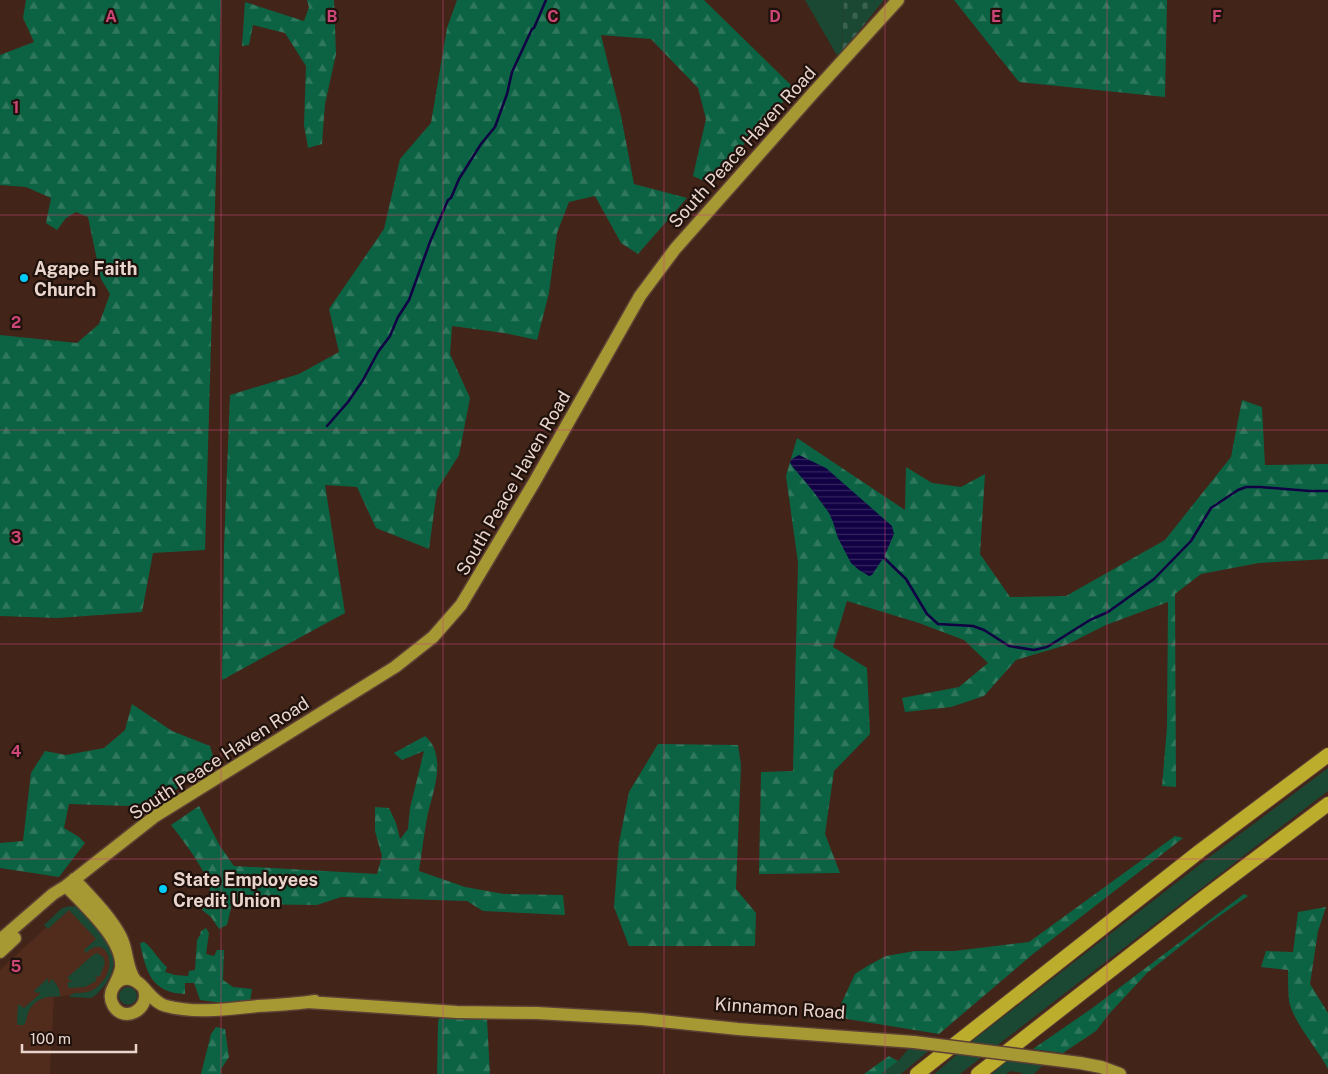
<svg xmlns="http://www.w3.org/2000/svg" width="1328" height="1074" font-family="'Public Sans',sans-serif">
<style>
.built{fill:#512b1c}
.grass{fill:#1a4833}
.forest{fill:url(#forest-firs)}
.cemetery{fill:url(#cemetery-stones)}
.water{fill:url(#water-rules)}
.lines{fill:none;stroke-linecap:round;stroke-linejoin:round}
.stream{stroke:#104;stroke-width:2.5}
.major-casing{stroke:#5d4035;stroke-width:15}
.highway-casing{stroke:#5d4035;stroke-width:16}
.major{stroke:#a69833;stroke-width:12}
.highway{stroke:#bdad2d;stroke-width:14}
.major-bridge-casing{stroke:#5d4035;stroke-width:15;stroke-linecap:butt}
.major-bridge{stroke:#a69833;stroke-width:12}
.grid{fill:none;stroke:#cc4778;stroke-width:1;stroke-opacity:0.55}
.poi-dot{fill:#00cbf9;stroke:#1f110c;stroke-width:2}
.labels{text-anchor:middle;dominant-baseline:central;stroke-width:4.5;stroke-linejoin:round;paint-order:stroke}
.street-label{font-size:18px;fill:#ead5cd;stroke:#1f110c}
.poi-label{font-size:18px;font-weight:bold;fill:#ead5cd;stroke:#1f110c;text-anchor:start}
.grid-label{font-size:16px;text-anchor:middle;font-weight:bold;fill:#cc4778;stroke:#1f110c;stroke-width:4.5;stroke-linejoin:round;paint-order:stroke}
</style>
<defs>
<pattern id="forest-firs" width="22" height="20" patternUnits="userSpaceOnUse" patternTransform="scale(1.25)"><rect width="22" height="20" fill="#0c6343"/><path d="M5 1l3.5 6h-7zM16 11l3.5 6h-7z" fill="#30785d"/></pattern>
<pattern id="cemetery-stones" width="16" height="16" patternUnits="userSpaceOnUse" patternTransform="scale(1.25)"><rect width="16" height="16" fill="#1a4833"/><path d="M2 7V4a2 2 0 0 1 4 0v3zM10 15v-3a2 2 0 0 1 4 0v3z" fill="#3b624f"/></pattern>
<pattern id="water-rules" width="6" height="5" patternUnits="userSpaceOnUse" patternTransform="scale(1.25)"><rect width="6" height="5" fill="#104"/><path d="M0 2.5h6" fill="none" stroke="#34245e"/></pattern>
</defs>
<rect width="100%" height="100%" fill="#422418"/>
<path class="built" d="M74,908L102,938L110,960L111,969L96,993L54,997L50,1074H0V970L66,909Z"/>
<path class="grass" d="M805,0H844L842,52L839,59Z
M1328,768V791L960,1074H934L976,1038L1212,855Z
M70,906L79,907L101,932L112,954L114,963L111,975L105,985L96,995L91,998L69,997C73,991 80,994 87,992C94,991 101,984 105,978C117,960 103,935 86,953L84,950L96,939L69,910L48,929L44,925L62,908Z
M97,953L103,957L105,963L100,976L95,977L96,979V981L85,987L69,988L67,983L72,981L68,979V977L93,955Z
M48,978V982L50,983L51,978C57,984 60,989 60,997C47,995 32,1000 28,1013C26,1017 27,1021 24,1025H18L17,1022L18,1004L24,1008L40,994L39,992L36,993L34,991Z
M119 996a9 9 0 1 1 18 0a9 9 0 1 1-18 0Z
M911,1046L931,1049L901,1074H881L898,1061Z
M1009,1058L1037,1061L1042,1066L1034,1074H1021L1023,1073L1010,1071L1006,1074H992Z"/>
<path class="forest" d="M26,0H221L205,550L153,553L142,612L57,618L0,616V335L77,343L99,324L110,294L101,279L88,217L76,212L66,218L57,230L46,223L51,198L26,187L0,185V55L34,42L23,18Z
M307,0H334L336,54L325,104L322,144L308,148L304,125L306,66L285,33L253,25L249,45L242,46L245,2L304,21L309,7Z
M457,0H704L795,89L708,183L693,176L706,119L698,88L651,39L601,35L621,116L634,184L687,198L638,254L621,243L595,196L569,202L557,233L549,293L537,340L504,333L452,326L450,354L470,398L459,455L437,490L429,549L376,528L357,487L325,485L345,613L222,680L224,547L230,395L299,374L339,352L329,309L384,229L400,159L431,123L447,28Z
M954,0H1167L1165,97L1019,82Z
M1242,400L1262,407L1265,465L1328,464V559L1259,563L1201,574L1175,594L1176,787L1162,786L1167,727L1168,602L1106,625L1066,645L1016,660L984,696L951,707L905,712L902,698L959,687L988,663L964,640L919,623L847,601L833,647L867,668L870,734L834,771L825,834L840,873L759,874L761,772L793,771L798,563L786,476L797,438L905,510L906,467L932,483L961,487L985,474L980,554L1010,597L1066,596L1165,540L1231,457Z
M132,704L172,731L210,746L216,766L156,801L130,806L69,804L64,828L79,837L85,843L59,877L0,868V843L23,841L31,773L45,751L66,755L104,748L125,730Z
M425,736C447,755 434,789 428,813C424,832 422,852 419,871L465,887L504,894L563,895L565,915L483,911L467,901L341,897L317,905L232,904L227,925L219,929L211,917L202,910C206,905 209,899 210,892C211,876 182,839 171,825L199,806L220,846L234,866L377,874L382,856L375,831V807L389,808L396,823L400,839L408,829L410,808L424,751L402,760L394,753Z
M658,744L738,745L741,765L736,889L756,913L755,946H629L614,907L619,843L629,792Z
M1175,836L1183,838L1033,954L939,1034L835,1017L855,974L869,965L886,956L915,951H954L1029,942Z
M1244,894L1248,896L1211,922L1147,973L1109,1014L1096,1031L1063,1053L1033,1049L1091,1009Z
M1326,907L1318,931L1310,984L1328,1013V1069C1318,1049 1293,1022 1289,1001C1288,991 1288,980 1288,970L1261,967L1266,951L1293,952L1298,912Z
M206,928L209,933L206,954L214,956L217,950H224L223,980L233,987L252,989L250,1002L230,1004L200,1000L194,983H185V994C151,993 146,971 140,943L144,942C153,948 158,960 167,967L165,972L175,975L188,976L189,971L195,970L197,940L200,935L201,931Z
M440,1016H483L487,1019L490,1074H437L438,1022Z
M216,1027L225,1029L229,1057L221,1069V1074H201L211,1034Z
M889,1056L898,1061L881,1074H864Z"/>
<path class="cemetery" d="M844,0H884L842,52Z"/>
<path class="water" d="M799,455L826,468L892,526L894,534L884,557L872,575L869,576L859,570L851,563L838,538L833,522L829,513L813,491L792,466L790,462L792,459Z"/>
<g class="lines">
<path class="stream" d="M327,426L348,402L363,380L378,352L390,336L398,317L409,300L430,242L448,200L451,198L459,179L481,144L495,127L507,94L512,72L532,29L534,28L546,0
M881,555L906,579L927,614L938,624L973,626L984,630L1009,646L1034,650L1047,647L1090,620L1108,612L1154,579L1191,541L1211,508L1238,490L1246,487H1260L1310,491H1328"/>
<defs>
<path id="major" d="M74,879C90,896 111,917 121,937C128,950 126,970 136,981
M66,886C84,905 124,940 121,968C120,974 117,980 114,986
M0,940L53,894L66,886L154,817L395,667L433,637L461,605L535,481L640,296L675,249L814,92L898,0
M0,952L15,938
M144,989C151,1010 123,1024 113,1005C106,993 116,977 130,979C144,981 150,1002 166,1006C196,1014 228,1009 258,1006C277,1005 296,1004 315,1001
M307,1002L457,1012L537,1013L642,1019L738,1029L914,1042
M1080,1063L1101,1067L1120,1074"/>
<path id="highway" d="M917,1074L1200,851L1328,755
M978,1074L1206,896L1328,804"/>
</defs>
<use href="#major" class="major-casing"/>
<use href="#highway" class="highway-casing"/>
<use href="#major" class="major"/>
<use href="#highway" class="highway"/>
<defs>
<path id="major-bridge" d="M914,1042L1080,1063"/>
</defs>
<use href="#major-bridge" class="major-bridge-casing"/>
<use href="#major-bridge" class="major-bridge"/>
</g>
<path class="grid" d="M221,0V1074M443,0V1074M664,0V1074M885,0V1074M1107,0V1074M0,215H1328M0,430H1328M0,644H1328M0,859H1328"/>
<g class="poi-dot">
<circle cx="24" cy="278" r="5"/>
<circle cx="163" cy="889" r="5"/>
</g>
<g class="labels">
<g class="street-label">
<text transform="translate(742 147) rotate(-48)">South Peace Haven Road</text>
<text transform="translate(513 483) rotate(-60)">South Peace Haven Road</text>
<text transform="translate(219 758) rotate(-33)">South Peace Haven Road</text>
<text transform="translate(780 1008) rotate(4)">Kinnamon Road</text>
</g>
<g class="poi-label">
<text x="34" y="268">Agape Faith<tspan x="34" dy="21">Church</tspan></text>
<text x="173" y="879">State Employees<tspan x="173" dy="21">Credit Union</tspan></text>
</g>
</g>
<g class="grid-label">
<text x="111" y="22">A</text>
<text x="332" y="22">B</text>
<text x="553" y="22">C</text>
<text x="775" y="22">D</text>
<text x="996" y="22">E</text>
<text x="1217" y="22">F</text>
<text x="16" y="113">1</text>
<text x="16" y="328">2</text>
<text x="16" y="543">3</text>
<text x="16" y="757">4</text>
<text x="16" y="972">5</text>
</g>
<path d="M22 1044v8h114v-8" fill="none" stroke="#ead5cd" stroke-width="2.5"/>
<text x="30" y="1044" font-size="15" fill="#ead5cd" stroke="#1f110c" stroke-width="4" paint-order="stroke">100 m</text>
</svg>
